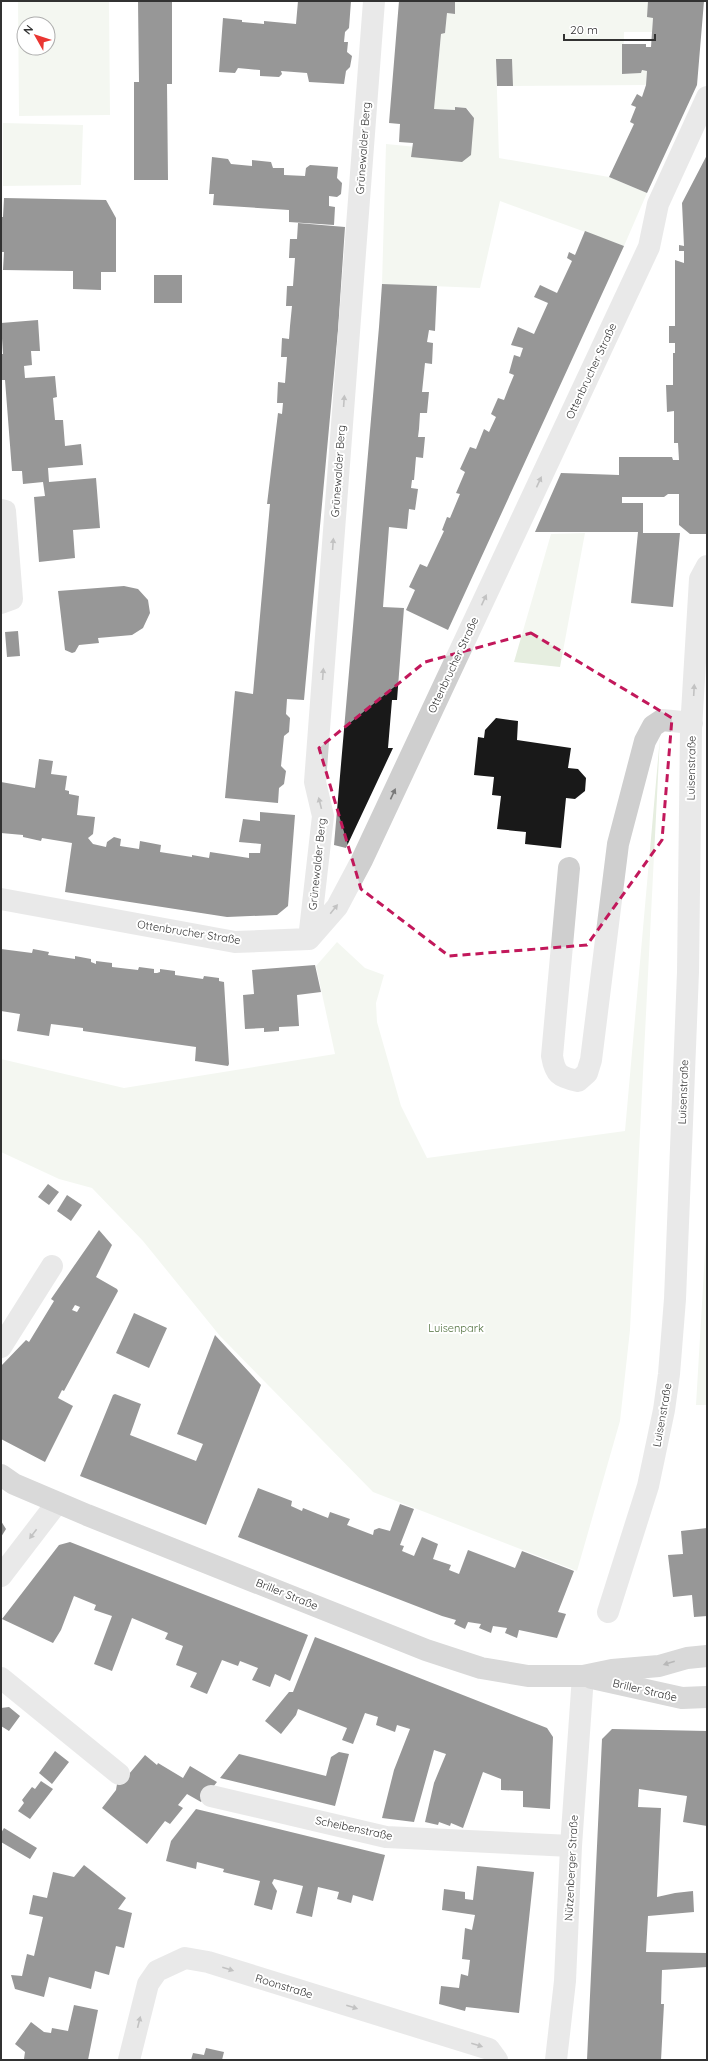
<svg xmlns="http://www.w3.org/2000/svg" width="708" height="2061" font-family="Quicksand,sans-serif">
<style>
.green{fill:#e6eee0;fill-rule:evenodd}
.building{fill:#191919;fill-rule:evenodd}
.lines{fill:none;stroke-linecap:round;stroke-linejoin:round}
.minor{stroke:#cfcfcf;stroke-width:22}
.major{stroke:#aaa;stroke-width:22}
.oneway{fill:#797979}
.oneway2{fill:#626262}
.marked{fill:none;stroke:#c2185b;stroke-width:3;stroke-dasharray:8 5;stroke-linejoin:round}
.labels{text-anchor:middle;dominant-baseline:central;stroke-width:4;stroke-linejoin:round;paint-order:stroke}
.street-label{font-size:11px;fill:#323232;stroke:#fff}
.park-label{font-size:11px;fill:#50703d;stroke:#fff}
</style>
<rect width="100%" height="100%" fill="#fff"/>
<path class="green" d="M18,1H109L110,115L19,116ZM24,24H48V48H24Z
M455,1H648L653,18L652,32H624L623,74L641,73L642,70L647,71L646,85L513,86L512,59H496L499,158L609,177L647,193L624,246L500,201L480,288L382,284L386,144L458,151L474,118L467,108L455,107V110L434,109L441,34L445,33L447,13L455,14Z
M3,123L83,125L81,185L3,186Z
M585,533L560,667L514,662L551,534Z
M660,737L630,1330L620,1421L577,1571L373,1492L220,1336L143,1241L92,1188L59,1179L1,1152V1059L124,1088L335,1054L316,966L337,942L365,968L384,975L376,1003L377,1022L401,1106L427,1158L625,1131Z
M707,1219V1405H696Z"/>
<path class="building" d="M138,1H172V84H167L168,180H134V82H139Z
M298,1H351L349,28L345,32L344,42H348L347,52L352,56L350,67L346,71L344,84L309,82L307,73L281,71L282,74L279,77L260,76V70L238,68L235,73L219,72L223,18L242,20V22L264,24V21L296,24Z
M399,1H455V14L447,13L445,33L441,34L434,109L455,110V107L466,108L474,118L471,155L462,162L411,157L413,143L399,142L400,124L389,123Z
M648,1H704L697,85L647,193L609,177L634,124L630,122L636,107L631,105L637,94L642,97L646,85L647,71L642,70L641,73L622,74V44H646V47H651L653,18L647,17Z
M496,59H512L513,86H497Z
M707,155V534H690L679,525V494H668L664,497H622V503H643V533H680L673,607L631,603L638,532H535L561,473L619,475V457H672L673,460H679L678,443H674V411L667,412L666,385H673V353H675V343H669V326H675V260L684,263V251H679V245L684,246L682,203Z
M212,157L228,159L231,164L252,166V160L271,162L273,168H284V175L305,176L306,168L310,165L338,167L337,178L342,183L341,194L337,197L329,196V206L335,207L334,225L289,222V210L213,205L214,194H209Z
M4,198L106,200L116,218V272H101V290L73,289V271L3,270L4,252H1V217H3Z
M298,223L345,227L338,330L304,700L287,699L286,714L290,718L289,732L284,736L281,766L286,771L284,784L279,788L278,803L225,798L235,691L253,694L270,504H267L278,413L282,414L283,403H277L278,382L285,383L287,357H281L282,338L289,339L290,326L292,306H286L287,286H293L295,258H289L290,239H297Z
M585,231L624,246L448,630L406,610L415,590L409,587L420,564L427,567L444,531L442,530L447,517L450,518L460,494L456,493L465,472L460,469L470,447L476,449L484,429L489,432L496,417L491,414L498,398L504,400L509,387L514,375L509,373L514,355L520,357L523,348L511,345L518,327L534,334L548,303L534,297L540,285L557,293L572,261L567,258L569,252L575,255Z
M154,275H182V303H154Z
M382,284L437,286L435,331L429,330L427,342L433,343L432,364L425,363L422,392H429L427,413H420L419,429L418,437H425L423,458L416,457L414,480H412L411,488L418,489L415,510L409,509L407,529L389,527L383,607L404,608L397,700H392L388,748H393L346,848L334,845L379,327Z
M38,320L40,351H31L32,365L24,366L25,378L55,376L57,397L53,398L55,420H63L65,446L81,444L83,465L48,468L49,482L96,478L100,528L73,530L75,558L39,562L34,497L45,496L43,482L23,484L22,471H12L5,380H1V354H3L1,323Z
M124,586L138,589L148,600L150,613L143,628L132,635L98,638L99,643L79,645L75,652L72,653L65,650L58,591Z
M18,631L20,656L7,657L5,632Z
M496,718L518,721L517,740L571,748L568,768L578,769L586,778L585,791L575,799L566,798L561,848L525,844L526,832L497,829L501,796L492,795L494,777L474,775L478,737L484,738L485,730Z
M39,759L53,761L51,774L67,776L65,790L69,791V794L79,796L77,815L95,817L93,834L88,838L93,844L106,847L107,842L114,837L121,839L120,846L139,849L140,841L161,845L160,852L192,857V855L209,858L210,852L249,858V853H260L261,844L239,842L243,819L260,821V812L295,815L288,906L277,915L227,917L65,892L72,843L42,838L41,841L23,837V835L1,833V782L35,788Z
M1,949L32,953L33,949L49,952L48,955L75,959V956L91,959V962L96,964V961L112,963V967L138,970L139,967L154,969V973H157L160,972V969L175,971V975L203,979L204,976L219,978V981L224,982L229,1064L228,1066L195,1061L196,1047L83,1031V1028L51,1024L49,1036L17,1031L20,1014L1,1011Z
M315,965L321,992L297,995L299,1026L279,1027V1031L264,1032V1028L245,1029L243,995L254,994L252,970Z
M48,1184L59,1192L49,1205L38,1197Z
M67,1195L82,1205L71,1221L57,1211Z
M99,1230L112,1245L96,1277L117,1289L118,1291L64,1391L62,1390L58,1398L73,1406L45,1462L1,1439V1366L26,1340L29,1342L54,1301L51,1299ZM75,1305L80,1307L77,1312L72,1310Z
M134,1313L167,1328L149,1368L116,1353Z
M215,1335L261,1385L206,1525L80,1476L113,1395L115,1394L141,1404L130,1435L196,1461L203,1444L177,1434Z
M258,1488L292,1501L291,1506L302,1511L303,1508L328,1518L330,1512L350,1519L347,1525L373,1535L374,1530L379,1528L390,1531L400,1504L414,1509L400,1545L404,1546L402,1551L414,1556L422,1537L438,1544L433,1559L451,1565L449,1570L459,1574L468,1550L515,1568L522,1551L574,1571L558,1612L566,1614L557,1638L519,1630L517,1638L505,1633L507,1628L493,1626L491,1633L479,1628L481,1624L468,1622L465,1629L454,1624L456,1620L442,1616L238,1537Z
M1,1521L6,1529L1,1537Z
M707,1528V1616L694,1617L692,1595L673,1597L668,1555L683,1554L681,1531Z
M70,1542L308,1635L290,1681L275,1674L270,1687L252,1680L258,1668L240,1661L238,1666L222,1660L207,1694L190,1687L197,1673L176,1665L183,1646L165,1639L168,1633L132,1618L112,1671L94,1664L112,1616L94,1610L96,1605L74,1596L61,1630L53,1643L2,1619L59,1545Z
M315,1637L547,1728L553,1737L550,1809L523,1807V1791L501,1790V1779L483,1772L463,1828L451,1823L450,1826L439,1822L438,1825L425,1822L434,1783L446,1754L434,1750L414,1822L382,1818L394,1770L410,1729L397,1725L395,1732L376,1725L378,1717L365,1713L353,1744L342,1740L347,1728L298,1709L296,1715L281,1734L265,1721L289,1692H293Z
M9,1707L20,1716L9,1731L1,1726V1708Z
M612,1729L707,1731V1826L683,1822L687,1796L639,1789L638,1807L661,1808L657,1897L675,1893L693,1891L694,1912L648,1916L646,1952L707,1953V1967L662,1970L661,2004H664L661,2060H587L602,1739Z
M55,1751L69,1762L52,1784L39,1773Z
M339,1752L349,1754L335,1806L220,1778L239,1754L326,1776L331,1757Z
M145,1755L157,1765L158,1763L183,1778L190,1766L217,1782L201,1802L187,1794L178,1805L183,1808L170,1824L165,1821L147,1844L102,1808L116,1790L117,1784L129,1774Z
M41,1781L53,1789L30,1819L18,1811L24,1803L22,1800L32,1787L35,1789Z
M196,1809L385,1855L373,1901L353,1895L351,1903L337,1899L339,1892L318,1887L312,1917L296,1913L303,1886L274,1879L272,1883L277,1891L272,1910L254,1905L260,1881L223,1872L224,1869L197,1862L196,1869L166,1861L171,1841Z
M4,1828L37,1848L30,1859L1,1842V1833Z
M84,1865L126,1898L118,1909L132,1913L124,1948L116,1946L109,1975L95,1971L91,1989L49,1977L44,1997L15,1989L11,1975L22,1976L27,1954L34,1956L43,1917L29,1914L33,1895L47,1898L53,1872L74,1877Z
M477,1866L534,1872L519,2013L466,2007L465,2011L439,2004L441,1986L459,1988L461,1974L468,1976L470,1960L462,1959L465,1928L472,1930L475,1915L442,1910L444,1889L465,1892V1899L473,1900Z
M74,2005L98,2010L88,2060L24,2059L25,2052L15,2044L31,2022L44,2032L51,2033L52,2028L68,2031Z
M206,2048L224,2052L222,2060H191L193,2053L204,2055Z"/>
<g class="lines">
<path class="minor" d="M1,510L5,511L12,599L1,603
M569,868L552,1056C555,1074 559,1077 578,1081L587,1073L591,1060L618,844L645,741L653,726L662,720L692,723
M1,899L235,942L309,939L337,907L362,860L649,247L658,204L707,97
M309,939L323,816L315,782L374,1
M1,1347L52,1266
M1,1576L57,1503
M608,1612L648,1486L664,1410L669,1374L675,1299L688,972L691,729L700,579L707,566
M1,1678L119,1774
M211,1796L386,1837L571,1846
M129,2060L148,1984L157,1971L185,1958L208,1962L489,2049L497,2060
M556,2060L565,1981L571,1846L583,1676"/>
<path class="major" d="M1,1475L14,1484L87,1515L426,1650L481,1668L528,1676H583L612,1670L659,1666L687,1658L707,1656
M592,1678L682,1698L707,1697"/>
</g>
<defs><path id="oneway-solid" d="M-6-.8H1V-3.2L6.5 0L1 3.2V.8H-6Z"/></defs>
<g class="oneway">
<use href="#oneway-solid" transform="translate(344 401) rotate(-86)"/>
<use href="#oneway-solid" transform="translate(539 482) rotate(-65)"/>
<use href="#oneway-solid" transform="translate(333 544) rotate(-86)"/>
<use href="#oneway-solid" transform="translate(484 600) rotate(-65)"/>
<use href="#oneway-solid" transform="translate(323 674) rotate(-86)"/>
<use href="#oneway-solid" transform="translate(694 690) rotate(-87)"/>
<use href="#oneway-solid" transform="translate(393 794) rotate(-65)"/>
<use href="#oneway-solid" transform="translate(320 803) rotate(-104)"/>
<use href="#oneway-solid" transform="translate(334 909) rotate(-51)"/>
<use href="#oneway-solid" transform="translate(33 1534) rotate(127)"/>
<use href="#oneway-solid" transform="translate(228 1969) rotate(17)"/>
<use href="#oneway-solid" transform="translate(352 2007) rotate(17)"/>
<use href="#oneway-solid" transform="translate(139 2022) rotate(-76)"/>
<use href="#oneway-solid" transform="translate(477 2045) rotate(17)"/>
</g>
<use class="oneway2" href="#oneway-solid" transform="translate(669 1663) rotate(163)"/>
<path d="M0 0H708V2061H0ZM531,633L672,718L662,840L587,945L449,956L361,889L319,748L425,662Z" fill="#fff" fill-opacity=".55" fill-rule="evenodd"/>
<path class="marked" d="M531,633L672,718L662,840L587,945L449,956L361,889L319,748L425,662Z"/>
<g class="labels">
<g class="street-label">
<text transform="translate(363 148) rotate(-86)">Grünewalder Berg</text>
<text transform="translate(591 371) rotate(-65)">Ottenbrucher Straße</text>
<text transform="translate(338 471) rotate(-86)">Grünewalder Berg</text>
<text transform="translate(453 665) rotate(-65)">Ottenbrucher Straße</text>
<text transform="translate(691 768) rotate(-89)">Luisenstraße</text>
<text transform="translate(317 864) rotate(-84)">Grünewalder Berg</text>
<text transform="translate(189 932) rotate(9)">Ottenbrucher Straße</text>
<text transform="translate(683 1092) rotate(-88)">Luisenstraße</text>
<text transform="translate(662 1415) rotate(-80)">Luisenstraße</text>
<text transform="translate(287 1594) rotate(22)">Briller Straße</text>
<text transform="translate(645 1690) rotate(13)">Briller Straße</text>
<text transform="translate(354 1828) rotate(12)">Scheibenstraße</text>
<text transform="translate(571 1868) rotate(-87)">Nützenberger Straße</text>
<text transform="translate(284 1986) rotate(17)">Roonstraße</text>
</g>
<g class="park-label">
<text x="456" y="1328">Luisenpark</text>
</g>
</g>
<rect width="708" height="2061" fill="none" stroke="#323232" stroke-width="4"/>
<g transform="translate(36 36) rotate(309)"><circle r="19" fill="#ffffff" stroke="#adadad"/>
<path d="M0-3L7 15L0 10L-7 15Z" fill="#ea3632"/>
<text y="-6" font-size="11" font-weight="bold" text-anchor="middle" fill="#323232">N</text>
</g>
<path d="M564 34v6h91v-6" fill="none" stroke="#323232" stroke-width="2"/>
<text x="570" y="34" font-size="12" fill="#323232" stroke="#ffffff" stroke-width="3" paint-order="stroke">20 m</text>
</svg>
